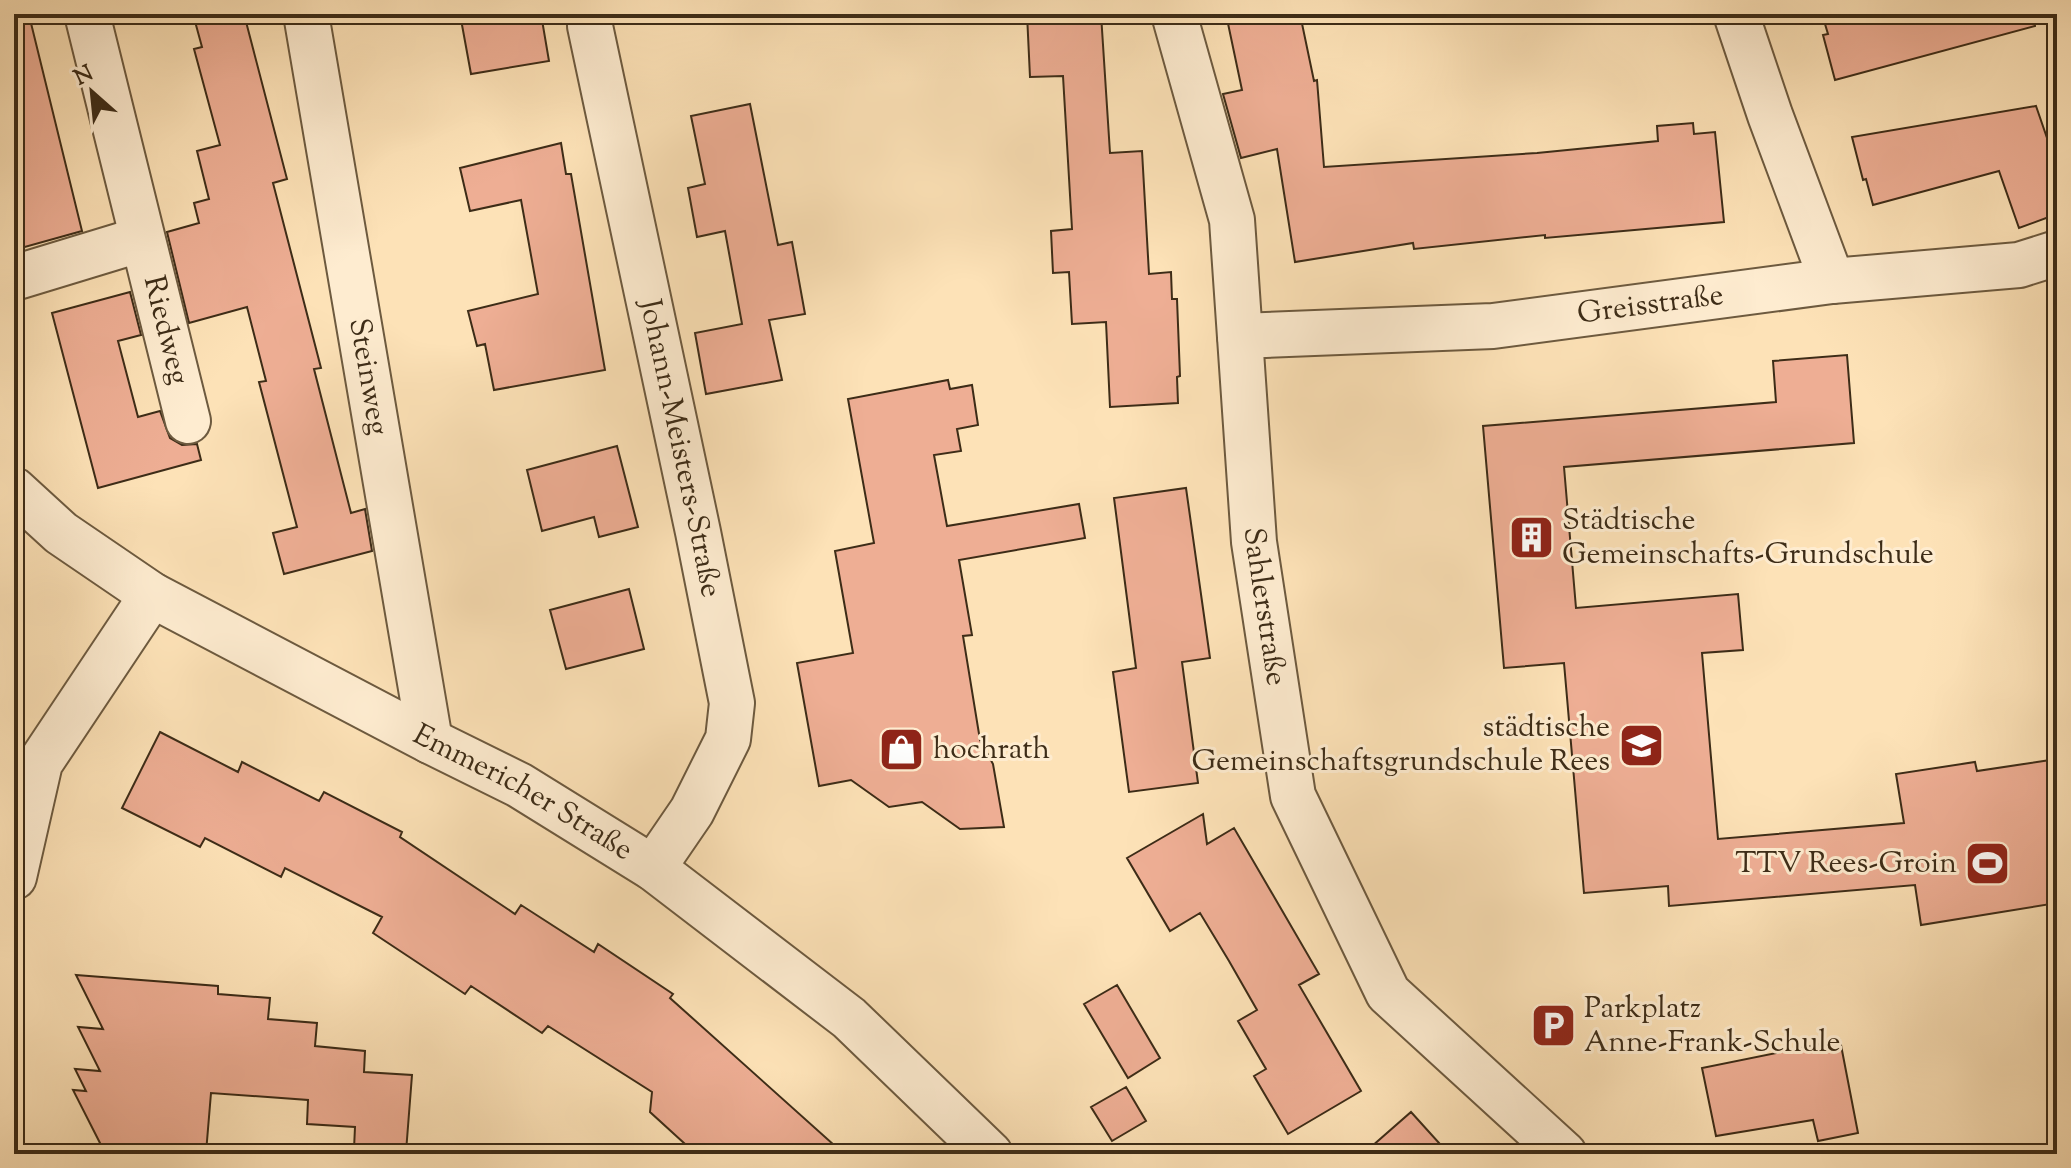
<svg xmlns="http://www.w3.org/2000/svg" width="2071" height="1168" font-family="'Sorts Mill Goudy',serif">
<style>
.building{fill:#eeae94;stroke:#3d2c17;stroke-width:2}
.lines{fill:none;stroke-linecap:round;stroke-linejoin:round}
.minor-casing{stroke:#6d5a3f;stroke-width:48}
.minor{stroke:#feecd0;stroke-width:44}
.labels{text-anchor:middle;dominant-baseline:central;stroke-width:6;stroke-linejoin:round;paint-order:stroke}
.street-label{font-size:30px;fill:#3d2c17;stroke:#feecd0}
.poi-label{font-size:30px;fill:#3d2c17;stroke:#feecd0;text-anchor:start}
</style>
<rect width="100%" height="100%" fill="#fde2b7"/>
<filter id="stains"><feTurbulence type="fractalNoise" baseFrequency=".0025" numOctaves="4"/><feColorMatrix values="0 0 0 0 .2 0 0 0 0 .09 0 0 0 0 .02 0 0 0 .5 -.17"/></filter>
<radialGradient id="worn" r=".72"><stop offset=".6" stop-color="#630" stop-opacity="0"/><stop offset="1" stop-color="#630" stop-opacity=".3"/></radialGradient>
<path class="building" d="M193,14H244L287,179L273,183L321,368L314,369L351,513L365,509L372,551L284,574L273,533L297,527L259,382L266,381L247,307L189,323L167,232L199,223L194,203L209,199L197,151L220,145L194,49L202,47Z
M460,14H541L549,61L471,74Z
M1027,14H1101L1110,153L1142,151L1149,274L1171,272L1172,299H1177L1180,376L1177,377L1178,403L1110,407L1106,322L1072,324L1069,272L1053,273L1051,231L1072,229L1063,76L1030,77Z
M1226,14H1300L1314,81L1317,80L1324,167L1537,153L1658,141L1657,126L1693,123L1694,134L1715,132L1724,222L1545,238V235L1414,249L1413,243L1295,262L1277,149L1241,158L1223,94L1242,90Z
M1822,14H2034L2035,26L1835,80L1823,35L1828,34Z
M29,15L82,231L14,250V17Z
M750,104L778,245L792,242L805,314L769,320L782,380L706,394L695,333L742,324L725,231L697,237L688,188L705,184L691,116Z
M2036,106L2057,167V214L2019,228L1999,171L1873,205L1866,179L1863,180L1852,137Z
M561,143L566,174H571L605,370L494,390L485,344L477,346L468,311L538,294L521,200L470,211L460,168Z
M130,292L141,335L118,341L138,417L160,411L170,438L182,445L197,444L201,460L98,488L52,313Z
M1847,355L1854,443L1564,467L1576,608L1738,594L1743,650L1702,653L1718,839L1904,823L1896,774L1975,762L1977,771L2057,759V903L1921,925L1915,885L1669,906L1668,886L1584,893L1564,663L1504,668L1483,426L1776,402L1773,361Z
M948,380L950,389L972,385L978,425L957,429L961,451L934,455L947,526L1079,504L1085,538L959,560L972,635L963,636L980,740L993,764L1004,827L960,829L922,802L889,807L851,780L819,786L797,663L853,653L835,551L874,543L848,399Z
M617,446L638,527L599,537L594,517L542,531L527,470Z
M1186,488L1210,658L1182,662L1198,783L1129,792L1113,672L1136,668L1114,498Z
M629,589L644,649L566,669L550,610Z
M160,732L238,772L242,762L319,801L324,792L402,832L400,837L515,914L521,905L594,952L598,944L673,994L670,998L844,1154H696L650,1112L652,1092L548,1026L542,1033L471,986L465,994L373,933L382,917L285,868L281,877L205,838L200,847L122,808Z
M1203,814L1207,844L1234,828L1319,974L1299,985L1361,1091L1288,1134L1254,1076L1266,1069L1238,1021L1257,1010L1229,961L1200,913L1170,931L1127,858Z
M76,975L218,986V994L270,998L268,1019L317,1023L315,1046L365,1051L364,1072L412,1075L406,1152L354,1149L355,1127L307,1124L308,1100L211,1093L206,1153L101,1145L73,1090L86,1091L75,1069L100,1071L78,1027L103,1029Z
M1117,985L1160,1058L1128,1078L1084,1004Z
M1840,1040L1858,1133L1818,1141L1813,1120L1716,1136L1702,1068Z
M1126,1087L1146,1121L1112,1141L1091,1107Z
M1411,1112L1449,1154H1363Z"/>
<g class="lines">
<defs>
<g id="minor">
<path id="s1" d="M87,14L188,421"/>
<path id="s2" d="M306,14L430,741"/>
<path id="s3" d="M590,14V26L698,532L732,703L728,739L692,811L653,868"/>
<path id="s4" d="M1174,14L1232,220L1254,542L1293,796L1388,993L1564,1154"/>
<path d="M1736,14L1770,115L1832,281"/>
<path d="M14,278L142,239"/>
<path id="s5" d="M1240,336L1493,326L1832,281L2019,265L2057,253"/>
<path id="s6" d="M14,490L61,533L152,595L430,741L519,785L653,868L849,1018L990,1154"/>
<path d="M14,877L40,763L152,595"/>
</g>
</defs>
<use href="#minor" class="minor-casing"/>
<use href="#minor" class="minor"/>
</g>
<defs>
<symbol id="building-square" viewBox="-11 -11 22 22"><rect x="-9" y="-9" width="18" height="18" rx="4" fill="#8f2418" stroke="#feecd0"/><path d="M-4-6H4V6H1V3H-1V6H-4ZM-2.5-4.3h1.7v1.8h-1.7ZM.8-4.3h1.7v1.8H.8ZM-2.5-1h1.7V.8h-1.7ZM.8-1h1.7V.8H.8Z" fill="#fff"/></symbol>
<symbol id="school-square" viewBox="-11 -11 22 22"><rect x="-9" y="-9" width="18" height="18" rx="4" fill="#8f2418" stroke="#feecd0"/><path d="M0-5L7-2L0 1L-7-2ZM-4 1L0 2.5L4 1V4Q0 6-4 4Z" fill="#fff"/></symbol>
<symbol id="shop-square" viewBox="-11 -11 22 22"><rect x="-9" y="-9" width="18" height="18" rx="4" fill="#8f2418" stroke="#feecd0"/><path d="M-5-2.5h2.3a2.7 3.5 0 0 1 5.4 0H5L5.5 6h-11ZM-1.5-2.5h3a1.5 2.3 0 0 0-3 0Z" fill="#fff"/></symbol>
<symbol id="stadium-square" viewBox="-11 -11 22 22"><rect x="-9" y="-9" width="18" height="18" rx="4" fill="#8f2418" stroke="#feecd0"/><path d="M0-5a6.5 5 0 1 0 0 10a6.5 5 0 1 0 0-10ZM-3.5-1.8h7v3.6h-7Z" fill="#fff"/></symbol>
<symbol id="parking-square" viewBox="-11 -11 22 22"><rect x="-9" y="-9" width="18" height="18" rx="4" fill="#8f2418" stroke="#feecd0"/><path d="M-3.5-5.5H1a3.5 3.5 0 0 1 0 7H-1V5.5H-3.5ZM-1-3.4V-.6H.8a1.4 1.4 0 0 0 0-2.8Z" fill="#fff"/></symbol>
</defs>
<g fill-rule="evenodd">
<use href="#building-square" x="1506" y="512" width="51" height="51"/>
<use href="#school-square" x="1616" y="720" width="51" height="51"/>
<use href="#shop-square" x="876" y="724" width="51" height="51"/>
<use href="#stadium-square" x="1962" y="838" width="51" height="51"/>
<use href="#parking-square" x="1528" y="1000" width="51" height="51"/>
</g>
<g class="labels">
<g class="street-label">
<text stroke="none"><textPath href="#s5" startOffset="412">Greisstraße</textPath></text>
<text stroke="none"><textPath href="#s1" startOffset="326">Riedweg</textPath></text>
<text stroke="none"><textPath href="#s2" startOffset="368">Steinweg</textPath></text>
<text stroke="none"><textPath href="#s3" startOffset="444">Johann-Meisters-Straße</textPath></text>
<text stroke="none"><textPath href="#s4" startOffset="602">Sahlerstraße</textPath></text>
<text stroke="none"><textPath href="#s6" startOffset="594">Emmericher Straße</textPath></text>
</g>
<g class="poi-label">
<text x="1562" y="521">Städtische<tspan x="1562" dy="34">Gemeinschafts-Grundschule</tspan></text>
<text x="1610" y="728" text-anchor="end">städtische<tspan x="1610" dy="34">Gemeinschaftsgrundschule Rees</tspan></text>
<text x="933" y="750">hochrath</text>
<text x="1957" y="864" text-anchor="end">TTV Rees-Groin</text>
<text x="1584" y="1009">Parkplatz<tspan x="1584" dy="34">Anne-Frank-Schule</tspan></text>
</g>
</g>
<rect width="2071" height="1168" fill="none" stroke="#fde2b7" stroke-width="48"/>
<rect x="16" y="16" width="2039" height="1136" fill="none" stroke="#3d2c17" stroke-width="4"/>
<rect x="24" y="24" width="2023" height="1120" fill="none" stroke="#3d2c17" stroke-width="2"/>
<g transform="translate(92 92) rotate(333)" stroke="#feecd0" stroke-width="6" paint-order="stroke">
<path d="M0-6L14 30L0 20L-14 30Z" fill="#3d2c17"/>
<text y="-12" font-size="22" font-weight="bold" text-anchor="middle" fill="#3d2c17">N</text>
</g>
<rect width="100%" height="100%" filter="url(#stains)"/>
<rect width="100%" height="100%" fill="url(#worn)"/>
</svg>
